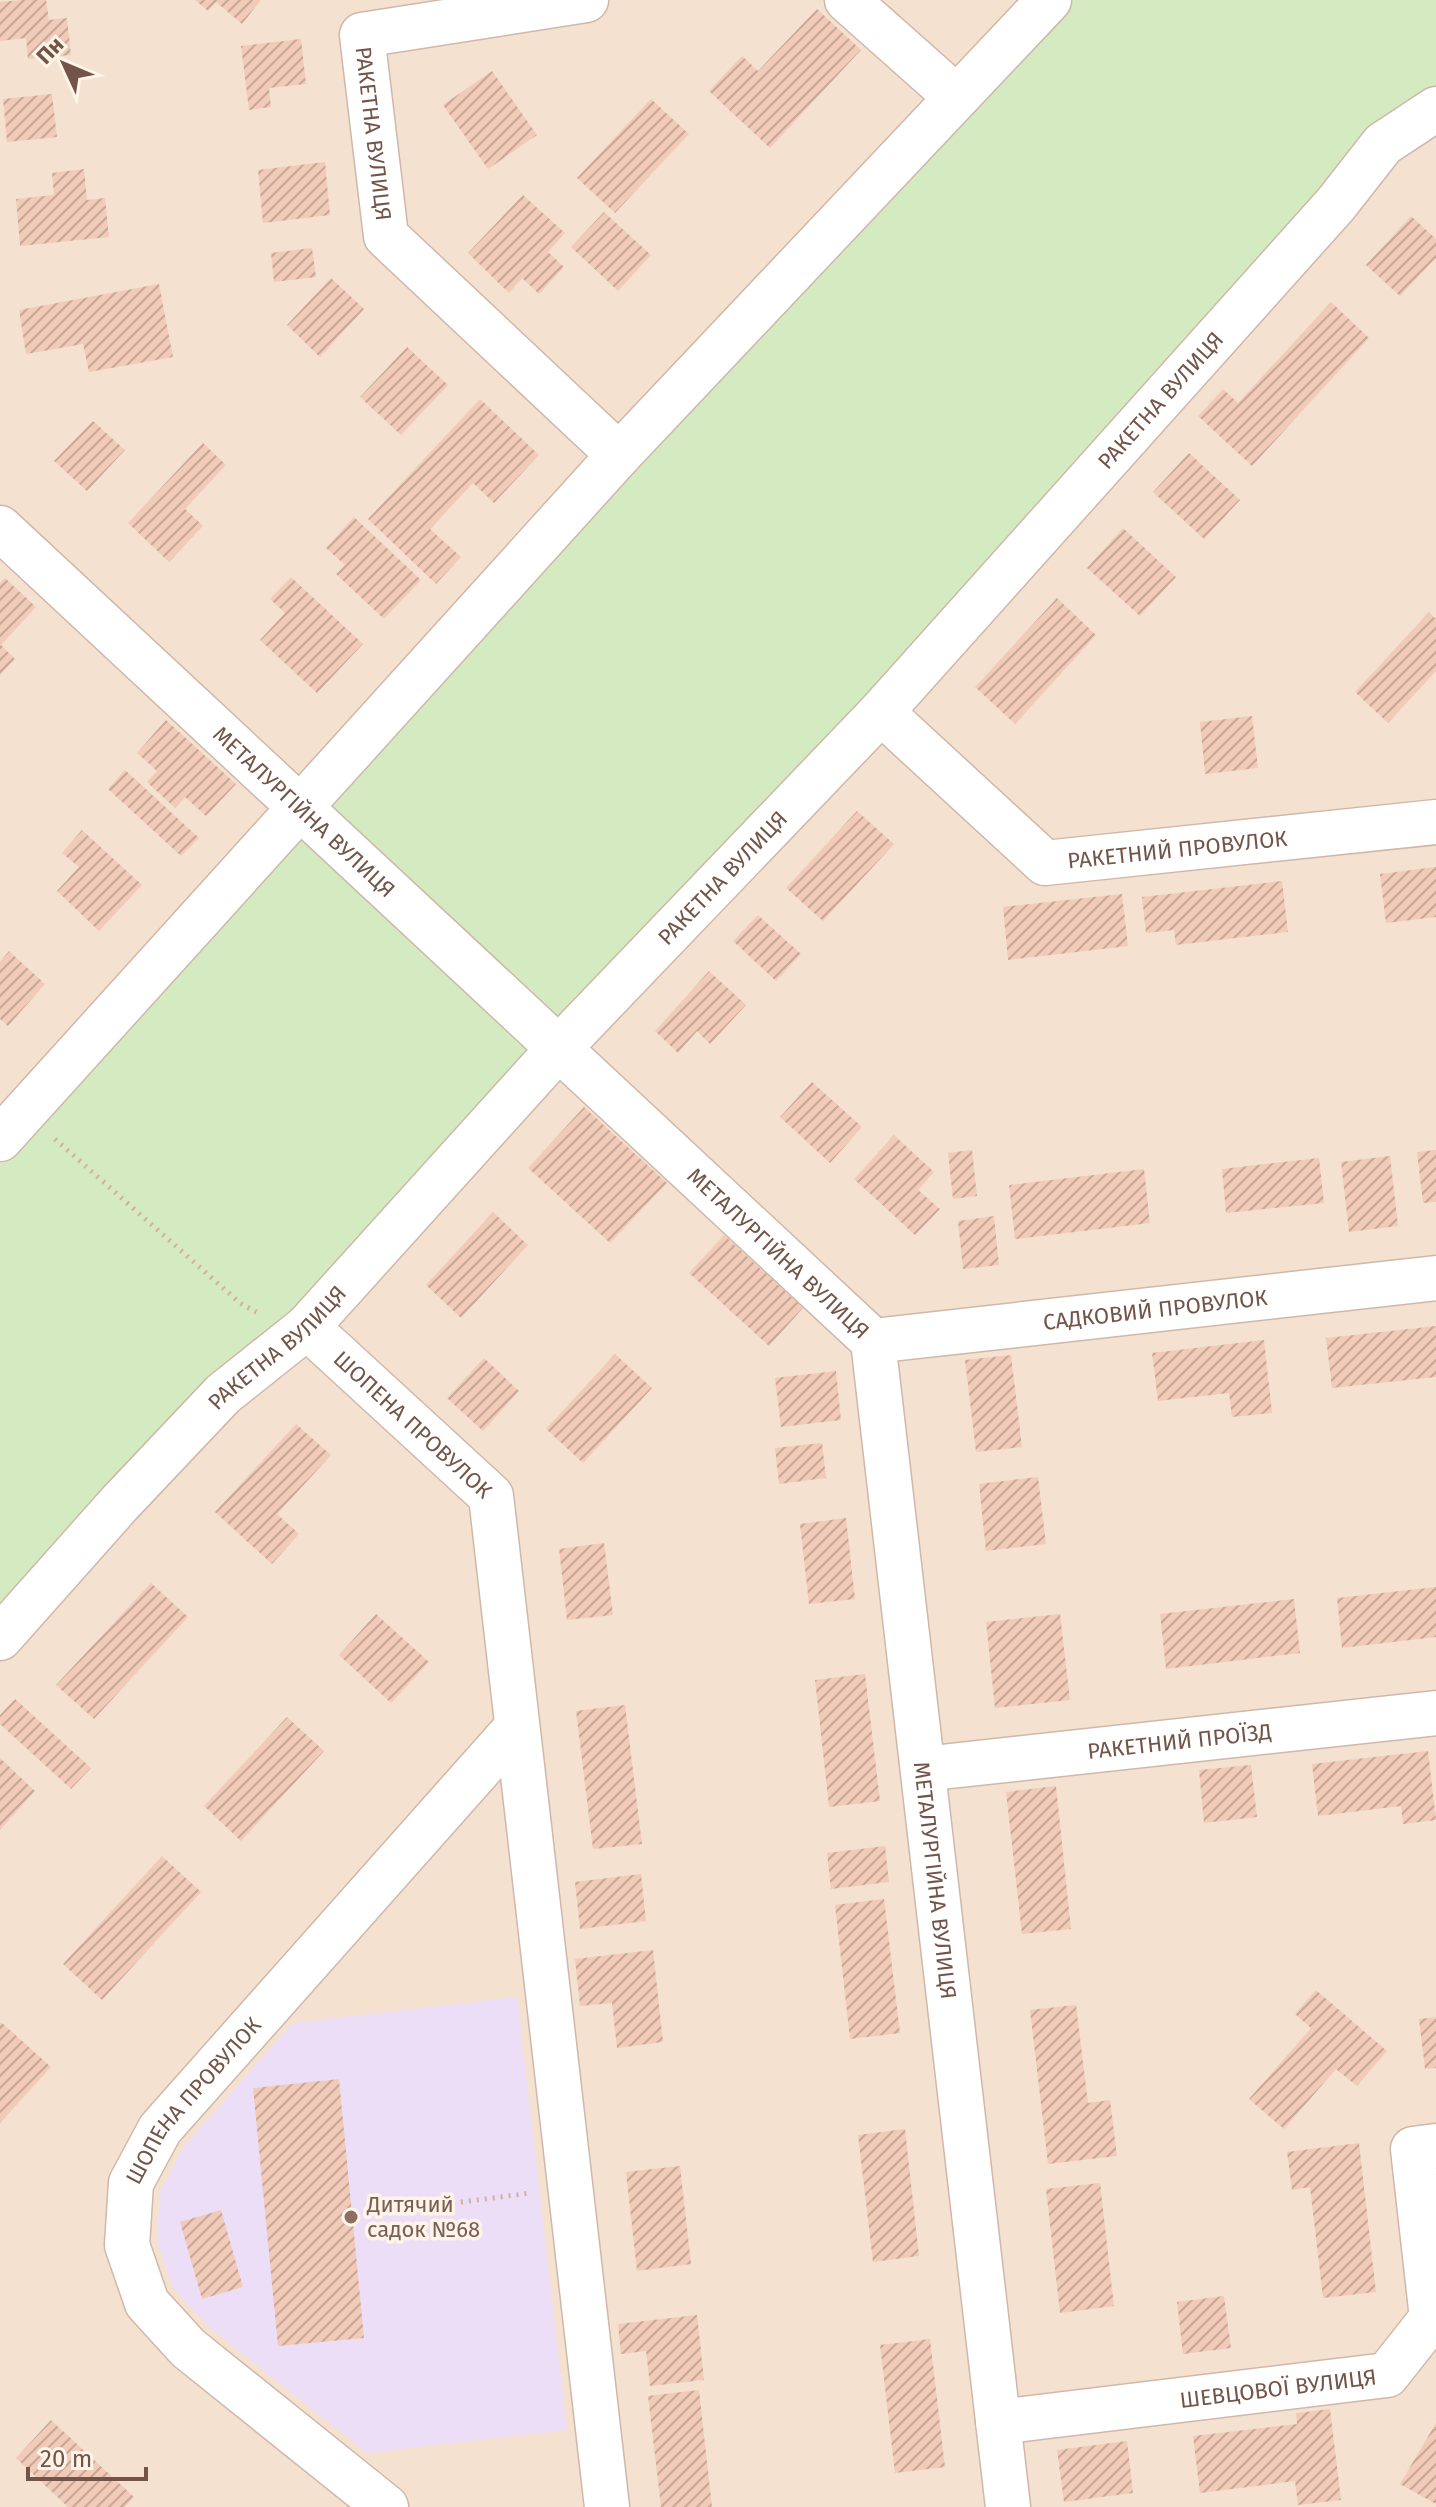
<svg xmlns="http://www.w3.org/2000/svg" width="1436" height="2507" font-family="'Fira Sans',sans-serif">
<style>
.residential{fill:#f4e1cf}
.education{fill:#eddef8}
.green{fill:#d4eac0}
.building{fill:url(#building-hatch)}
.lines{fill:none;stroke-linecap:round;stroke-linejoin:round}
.minor-casing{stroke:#cfb8ab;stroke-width:47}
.path{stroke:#d6ae9c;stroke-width:5;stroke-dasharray:2 6;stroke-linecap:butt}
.minor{stroke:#fff;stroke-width:44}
.education-dot{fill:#8d6e63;stroke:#fff4e7;stroke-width:3}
.labels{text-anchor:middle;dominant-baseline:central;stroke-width:7;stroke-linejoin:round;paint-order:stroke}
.street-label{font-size:22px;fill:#735448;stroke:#fff4e7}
.education-label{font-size:22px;fill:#785e54;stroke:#fff4e7;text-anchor:start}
</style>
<defs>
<pattern id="building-hatch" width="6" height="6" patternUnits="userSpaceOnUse" patternTransform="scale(2)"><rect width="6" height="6" fill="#f2cbb8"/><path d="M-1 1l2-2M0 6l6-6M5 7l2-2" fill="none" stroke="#c8a798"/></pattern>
</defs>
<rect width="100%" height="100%" fill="#fcf0e1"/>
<path class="residential" d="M0,0H1436V2507H0Z"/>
<path class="education" d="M517,1997L567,2430L367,2453L208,2326L173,2288L157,2241L160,2192L184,2146L293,2023Z"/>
<path class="green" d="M1069,0H1436V91L1325,196L297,1317L0,1616V1166L616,484Z"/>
<path class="building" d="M21,0H46L49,20L67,18L71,55L28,59L26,38L0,41V2Z
M195,0H261L242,24L216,2L208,11Z
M817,9L861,50L770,148L709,91L742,56L758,71Z
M301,39L306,84L269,88L271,107L249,110L241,46Z
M492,71L537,135L488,169L443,105Z
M52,94L57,137L7,142L3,99Z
M651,99L689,134L615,213L577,178Z
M325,162L330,215L263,223L258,170Z
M84,169L87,200L105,198L109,237L20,246L16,199L54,195L52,173Z
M523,195L565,233L548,252L564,267L539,294L522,278L509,293L468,253Z
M604,212L651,255L618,291L571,247Z
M1411,216L1436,239V258L1400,296L1366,265Z
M312,248L316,277L274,282L271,253Z
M331,278L364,309L320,357L287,325Z
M159,284L173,357L89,372L83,344L26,354L19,310Z
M1331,302L1369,338L1252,466L1198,416L1223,389L1238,403Z
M407,347L448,385L401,435L360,397Z
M480,399L539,455L494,503L473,483L430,529L461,557L436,584L368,519Z
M93,421L125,450L87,491L54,461Z
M203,443L226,465L185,509L203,526L169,562L128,523Z
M1189,453L1240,500L1204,539L1153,492Z
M354,517L421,580L384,619L336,574L345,565L326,548Z
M1123,528L1176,577L1140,616L1087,568Z
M291,577L363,644L317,693L260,640L285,613L270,599Z
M5,578L36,607L1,645L15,659L0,675V583Z
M1057,598L1096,635L1015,724L975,687Z
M1429,612L1436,619V671L1388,723L1355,692Z
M1252,716L1258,768L1205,774L1200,722Z
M166,720L236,784L206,816L185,797L175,808L147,782L157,771L137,753Z
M125,770L199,838L181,856L108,789Z
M857,811L894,844L823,921L786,888Z
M82,830L142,885L99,931L57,891L79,867L62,853Z
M1436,867V917L1386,923L1380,874Z
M1282,881L1288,932L1176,945L1174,930L1146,933L1142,897Z
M1122,894L1128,946L1008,960L1003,907Z
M758,915L801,954L776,981L733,941Z
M9,951L45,984L8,1026L0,1019V962Z
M709,971L746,1005L710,1044L697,1031L678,1053L655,1031Z
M812,1082L862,1127L830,1163L780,1117Z
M584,1107L667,1183L610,1243L528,1168Z
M894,1135L934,1172L918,1190L940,1209L915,1235L854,1179Z
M972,1150L977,1196L953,1199L948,1153Z
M1436,1150V1202L1423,1203L1417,1152Z
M1390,1156L1398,1226L1349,1232L1341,1162Z
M1319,1158L1324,1203L1226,1213L1222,1169Z
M1144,1169L1150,1223L1015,1239L1009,1185Z
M493,1212L528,1245L461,1318L426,1285Z
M994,1216L999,1265L963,1269L958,1221Z
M724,1235L803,1308L769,1346L689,1273Z
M1436,1326V1377L1332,1388L1326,1338Z
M1264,1340L1272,1413L1232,1417L1229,1393L1158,1401L1152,1353Z
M615,1354L652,1388L583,1463L546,1429Z
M1011,1355L1022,1447L976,1452L965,1360Z
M484,1358L519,1391L483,1431L447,1398Z
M836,1371L841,1420L781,1427L775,1378Z
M296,1424L331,1455L277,1514L299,1534L272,1564L215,1512Z
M822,1443L826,1478L779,1484L775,1448Z
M1038,1477L1046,1544L986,1551L979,1484Z
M846,1518L855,1599L809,1604L800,1524Z
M604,1543L613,1615L567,1620L559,1549Z
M151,1583L188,1617L94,1719L56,1685Z
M1436,1587V1637L1342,1648L1337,1598Z
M1294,1599L1300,1653L1166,1669L1160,1614Z
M376,1614L429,1662L391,1703L339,1655Z
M1060,1614L1070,1700L995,1708L986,1622Z
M865,1674L880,1801L829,1807L815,1680Z
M15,1699L91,1768L71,1789L0,1724V1715Z
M625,1705L642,1844L593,1849L576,1711Z
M287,1717L324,1751L241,1841L204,1806Z
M1428,1751L1436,1820L1403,1824L1401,1806L1318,1816L1312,1764Z
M0,1758L35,1791L0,1830Z
M1251,1765L1257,1817L1204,1823L1199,1770Z
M1056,1786L1071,1929L1022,1934L1006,1792Z
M885,1846L889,1882L831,1889L827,1853Z
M162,1856L201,1892L102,2000L63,1964Z
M641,1874L646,1921L580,1929L575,1882Z
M884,1899L900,2033L850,2039L835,1905Z
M653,1950L663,2042L617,2048L612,2003L580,2006L575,1959Z
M1316,1990L1387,2051L1357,2086L1336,2069L1284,2129L1249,2099L1311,2028L1295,2014Z
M1076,2005L1088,2103L1110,2100L1117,2156L1048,2164L1030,2010Z
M1436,2017V2068L1425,2069L1419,2019Z
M1,2022L51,2067L0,2123V2024Z
M339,2079L364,2338L278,2346L253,2088Z
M905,2129L919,2256L873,2262L858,2135Z
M1359,2143L1376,2292L1323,2298L1310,2187L1292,2190L1287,2152Z
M680,2166L691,2264L637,2271L626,2172Z
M1100,2183L1114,2306L1060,2313L1046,2189Z
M221,2210L243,2287L202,2299L180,2222Z
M1224,2296L1231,2348L1183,2354L1177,2302Z
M697,2315L704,2380L650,2386L646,2351L621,2354L618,2324Z
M930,2339L945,2467L895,2473L880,2345Z
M699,2390L712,2507H661L648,2396Z
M1330,2409L1341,2500L1298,2505L1295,2481L1200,2493L1193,2436L1297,2424L1296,2413Z
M51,2420L134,2497L125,2507H68L16,2458Z
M1436,2423V2504L1400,2484Z
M1127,2441L1133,2493L1064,2502L1057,2450Z"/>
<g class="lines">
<defs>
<g id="minor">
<path id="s1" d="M586,0L362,35L386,236L619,455"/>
<path d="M847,0L955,96"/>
<path id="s2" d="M0,528L873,1341L1008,2507"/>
<path id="s3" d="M881,712L1045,863L1436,822"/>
<path d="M0,1139L619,455L1049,0"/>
<path id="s4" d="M307,1327L491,1496L607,2507"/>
<path id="s5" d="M873,1341L1436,1278"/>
<path id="s6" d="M0,1638L119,1504L223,1394L307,1327L559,1048L881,712L1336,204L1383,144L1436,109"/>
<path id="s7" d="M923,1769L1436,1713"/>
<path id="s8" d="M998,2422L1387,2375L1432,2318L1413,2149L1436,2146"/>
<path id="s9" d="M386,2507L188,2348L147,2303L127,2245L131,2183L160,2129L517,1727"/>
</g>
</defs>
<use href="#minor" class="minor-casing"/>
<path class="path" d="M55,1139L240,1303L260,1314
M453,2203L531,2193"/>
<use href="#minor" class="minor"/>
</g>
<circle class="education-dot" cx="351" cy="2217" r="8"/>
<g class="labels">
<g class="street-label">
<text stroke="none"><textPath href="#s1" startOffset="326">РАКЕТНА ВУЛИЦЯ</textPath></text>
<text stroke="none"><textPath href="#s6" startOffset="1698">РАКЕТНА ВУЛИЦЯ</textPath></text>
<text stroke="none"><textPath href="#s2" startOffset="416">МЕТАЛУРГІЙНА ВУЛИЦЯ</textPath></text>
<text stroke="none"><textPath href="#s3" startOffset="356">РАКЕТНИЙ ПРОВУЛОК</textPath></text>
<text stroke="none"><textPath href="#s6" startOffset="1050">РАКЕТНА ВУЛИЦЯ</textPath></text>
<text stroke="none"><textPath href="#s2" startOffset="1064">МЕТАЛУРГІЙНА ВУЛИЦЯ</textPath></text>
<text stroke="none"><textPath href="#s5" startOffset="284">САДКОВИЙ ПРОВУЛОК</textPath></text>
<text stroke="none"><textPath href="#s6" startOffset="402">РАКЕТНА ВУЛИЦЯ</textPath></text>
<text stroke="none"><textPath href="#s4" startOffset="144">ШОПЕНА ПРОВУЛОК</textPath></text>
<text stroke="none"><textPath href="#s7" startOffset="258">РАКЕТНИЙ ПРОЇЗД</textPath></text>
<text stroke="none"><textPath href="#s2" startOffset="1736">МЕТАЛУРГІЙНА ВУЛИЦЯ</textPath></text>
<text stroke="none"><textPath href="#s9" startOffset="542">ШОПЕНА ПРОВУЛОК</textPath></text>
<text stroke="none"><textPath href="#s8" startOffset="282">ШЕВЦОВОЇ ВУЛИЦЯ</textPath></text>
</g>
<g class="education-label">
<text x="367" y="2204">Дитячий<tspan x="367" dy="25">садок №68</tspan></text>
</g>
</g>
<g transform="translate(64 64) rotate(314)" stroke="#fff4e7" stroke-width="6" paint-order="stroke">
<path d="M0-6L14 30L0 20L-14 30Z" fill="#735448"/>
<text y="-12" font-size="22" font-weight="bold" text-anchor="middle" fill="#735448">Пн</text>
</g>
<path d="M28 2467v12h118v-12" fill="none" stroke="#735448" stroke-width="4"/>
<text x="40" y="2467" font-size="24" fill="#735448" stroke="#fff4e7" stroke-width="6" paint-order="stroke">20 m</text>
</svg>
